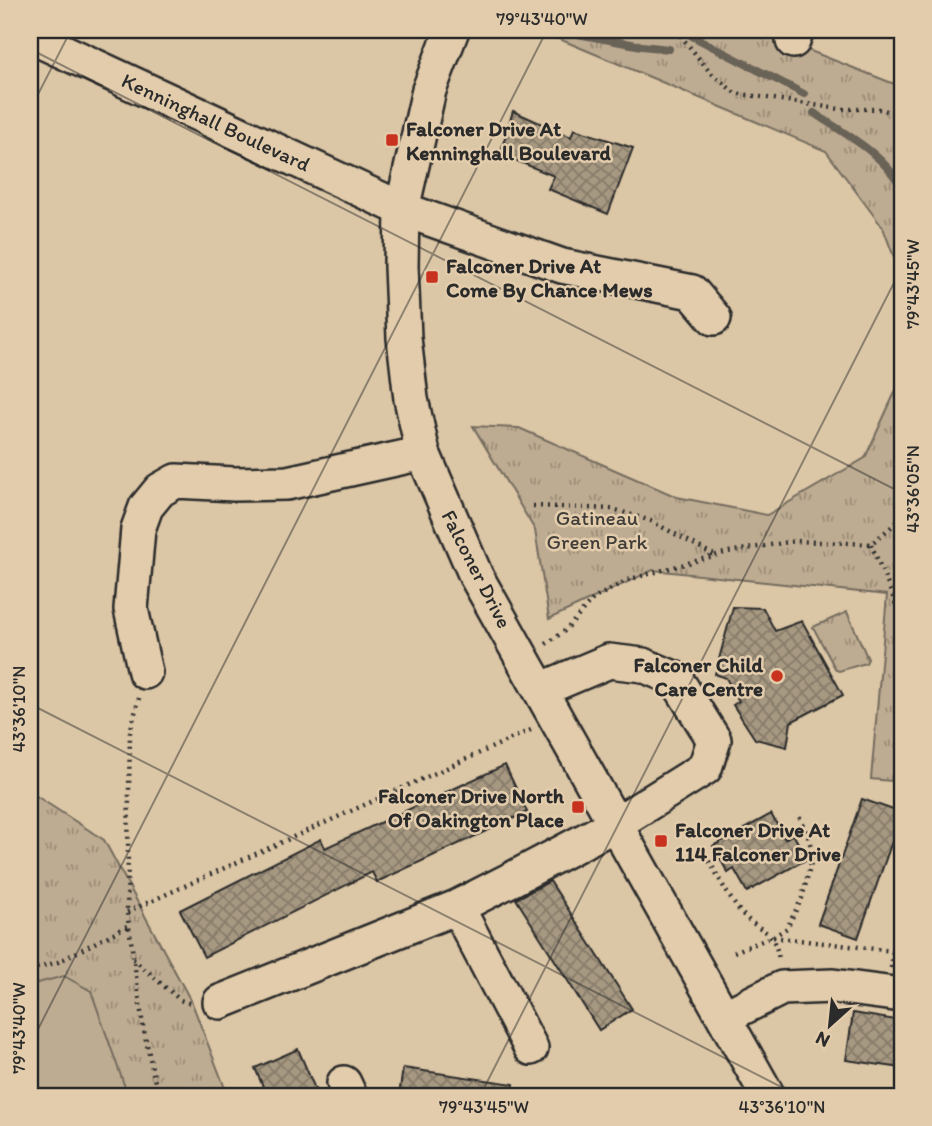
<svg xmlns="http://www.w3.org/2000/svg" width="932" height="1126" font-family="Itim,sans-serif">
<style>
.grass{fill:url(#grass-tufts);stroke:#746c5e;stroke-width:2}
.garden{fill:#beac92;stroke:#746c5e;stroke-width:2}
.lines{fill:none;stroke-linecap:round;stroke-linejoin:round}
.stream{stroke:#696257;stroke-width:8}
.building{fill:url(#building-cross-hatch);stroke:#2b2b2b;stroke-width:2}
.minor-casing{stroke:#2b2b2b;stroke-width:38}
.path{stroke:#2b2b2b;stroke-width:4.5;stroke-dasharray:2 5;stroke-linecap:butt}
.minor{stroke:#e2ccab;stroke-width:33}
.ticks{fill:none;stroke:#2b2b2b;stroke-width:2;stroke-opacity:0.45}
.poi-dot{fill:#c8321e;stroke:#e2ccab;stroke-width:2.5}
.labels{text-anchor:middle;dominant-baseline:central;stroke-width:5;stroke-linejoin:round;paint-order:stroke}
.street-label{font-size:21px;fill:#2b2b2b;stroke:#e2ccab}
.poi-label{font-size:21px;font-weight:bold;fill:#2b2b2b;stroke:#e2ccab;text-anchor:start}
.park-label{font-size:21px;fill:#413e3a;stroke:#e2ccab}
.neatline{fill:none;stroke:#2b2b2b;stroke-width:2.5}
.ticks-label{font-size:18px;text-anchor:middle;fill:#2b2b2b}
</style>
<defs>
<pattern id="grass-tufts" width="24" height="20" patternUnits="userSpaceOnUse" patternTransform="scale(1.75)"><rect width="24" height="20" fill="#beac92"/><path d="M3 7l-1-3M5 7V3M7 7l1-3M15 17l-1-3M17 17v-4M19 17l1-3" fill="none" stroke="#9b8c77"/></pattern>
<pattern id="building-cross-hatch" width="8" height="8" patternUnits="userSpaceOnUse" patternTransform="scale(1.75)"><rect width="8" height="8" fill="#a69881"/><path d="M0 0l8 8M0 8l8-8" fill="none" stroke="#877c6a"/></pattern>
</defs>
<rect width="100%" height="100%" fill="#dbc6a6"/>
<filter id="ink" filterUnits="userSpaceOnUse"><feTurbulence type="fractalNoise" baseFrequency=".0143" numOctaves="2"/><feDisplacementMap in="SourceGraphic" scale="14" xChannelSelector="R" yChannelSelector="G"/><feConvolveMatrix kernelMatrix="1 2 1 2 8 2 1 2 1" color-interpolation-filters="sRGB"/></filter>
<g filter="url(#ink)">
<path class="grass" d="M538,30H757L902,87V278L883,228L826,151Z
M902,377V782L871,779L887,595L653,570L549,619L535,530L473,426L519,428L677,497L767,515L865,458Z
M847,612L868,659L866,663L839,671L836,670L813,627Z
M30,792L104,840L192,1003L228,1096H30Z"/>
<path class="garden" d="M64,976L91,991L128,1096H30V985Z"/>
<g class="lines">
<path class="stream" d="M561,31L642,46L669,49
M692,36L804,94
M814,113C846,135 883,153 902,188"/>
</g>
<path class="building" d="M513,111L571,137L574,129L633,148L608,214L548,189L554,176L500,154Z
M733,607L763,608L775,631L802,621L843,695L791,722L787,747L755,739L733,705L739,701L726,678L715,674Z
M505,765L527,812L377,882L372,872L204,957L180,910L321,839L325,848Z
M862,799L902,813L858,938L818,924Z
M771,814L785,839L793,834L807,859L747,892L734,869L728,873L713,846Z
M550,881L632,1009L599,1030L516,899Z
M853,1013L902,1021V1068L846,1060Z
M298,1049L318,1096H267L255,1068Z
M403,1068L514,1084L513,1096H399Z"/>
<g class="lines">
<defs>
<path id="minor" d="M452,30L429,90L402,209L401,266L404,338L411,399L423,453L476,576L768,1096
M30,36L402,209L562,266L692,292L714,318
M793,41L797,30
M145,672L131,609L138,529L146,507L160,490L176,481L234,484L287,483L423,453
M457,907L531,1048
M220,1002L457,907L512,879L614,825L705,768L714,740L676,679L643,665L609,661L540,690
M724,1017L782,988L833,986L902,995
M344,1083L350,1096"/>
</defs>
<use href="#minor" class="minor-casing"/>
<path class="path" d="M676,30L710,72L735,93L840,109H881L902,116
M533,506L613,509L651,521L714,555
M871,544L902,619
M546,644L566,630L593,599L627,580L728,552L795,541L871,544L902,518
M139,698L130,732L127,912L143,1026L158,1096
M709,861C719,877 727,895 739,910C756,932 775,926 779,961
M127,912L533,729
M773,937L787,928L802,898L813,855L809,839L798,814
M734,952L772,937L893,951
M133,959L180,1000L192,1004
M891,968L902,871
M30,970L58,962L129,925"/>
<use href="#minor" class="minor"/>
</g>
</g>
<path class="ticks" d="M30,49L902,493M30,110L71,30M30,704L799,1096M30,1045L547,30M480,1096L902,267"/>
<g class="poi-dot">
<rect x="385" y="133" width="14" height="14" rx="3.5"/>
<rect x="425" y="270" width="14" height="14" rx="3.5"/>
<circle cx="777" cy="676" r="7"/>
<rect x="571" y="800" width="14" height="14" rx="3.5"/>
<rect x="654" y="834" width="14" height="14" rx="3.5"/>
</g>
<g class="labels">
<g class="street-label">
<text transform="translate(216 122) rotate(25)">Kenninghall Boulevard</text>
<text transform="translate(477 569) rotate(63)">Falconer Drive</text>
</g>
<g class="poi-label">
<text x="406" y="128">Falconer Drive At<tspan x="406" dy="24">Kenninghall Boulevard</tspan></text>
<text x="446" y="265">Falconer Drive At<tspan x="446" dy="24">Come By Chance Mews</tspan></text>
<text x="763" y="664" text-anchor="end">Falconer Child<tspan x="763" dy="24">Care Centre</tspan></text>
<text x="564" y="795" text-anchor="end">Falconer Drive North<tspan x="564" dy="24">Of Oakington Place</tspan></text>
<text x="675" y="829">Falconer Drive At<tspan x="675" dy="24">114 Falconer Drive</tspan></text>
</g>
<g class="park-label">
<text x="597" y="517">Gatineau<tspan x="597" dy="24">Green Park</tspan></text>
</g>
</g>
<rect width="932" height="1126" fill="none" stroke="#e2ccab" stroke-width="77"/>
<g transform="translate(830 1025) rotate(207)" stroke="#e2ccab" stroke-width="5" paint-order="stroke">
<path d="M0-5L12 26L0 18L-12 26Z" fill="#2b2b2b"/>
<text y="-10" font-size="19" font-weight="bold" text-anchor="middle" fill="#2b2b2b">N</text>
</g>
<rect x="38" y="38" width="856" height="1050" class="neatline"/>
<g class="ticks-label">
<text x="542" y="25">79°43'40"W</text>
<text transform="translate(913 284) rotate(-90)" y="6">79°43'45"W</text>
<text transform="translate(913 489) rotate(-90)" y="6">43°36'05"N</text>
<text transform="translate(19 709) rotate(-90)" y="6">43°36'10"N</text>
<text transform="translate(19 1028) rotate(-90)" y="6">79°43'40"W</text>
<text x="484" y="1113">79°43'45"W</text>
<text x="782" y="1113">43°36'10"N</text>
</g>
</svg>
